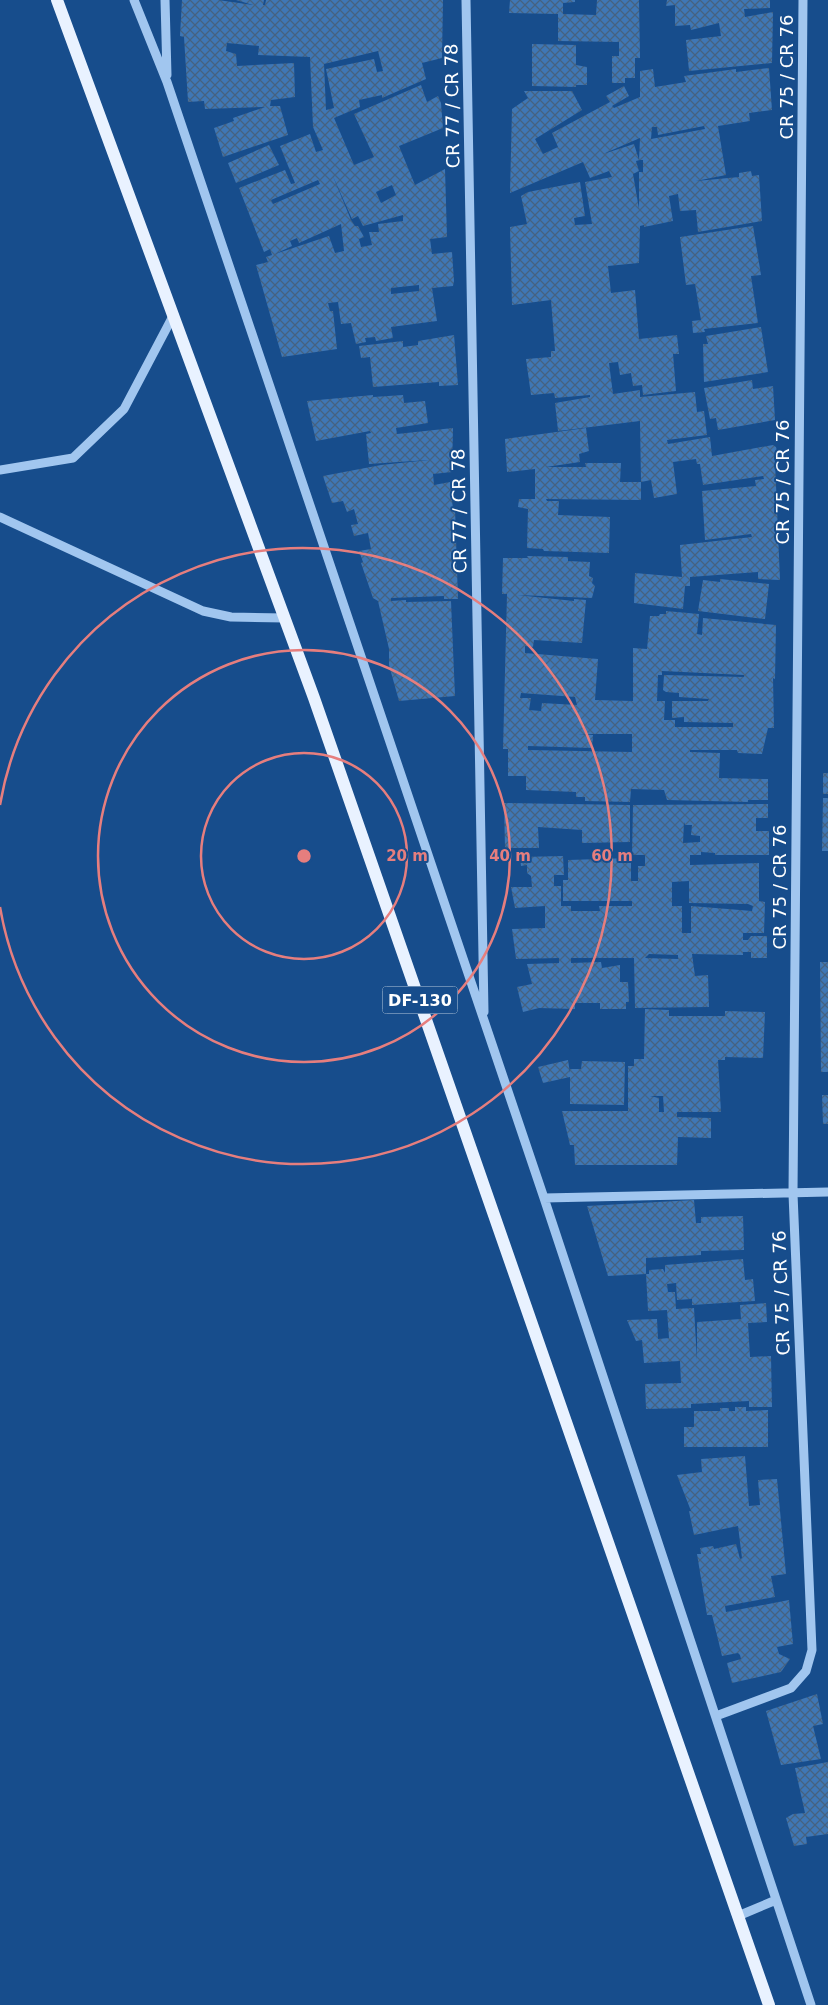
<svg xmlns="http://www.w3.org/2000/svg" width="828" height="2005" font-family="'DejaVu Sans',sans-serif">
<style>
.building{fill:url(#building-cross-hatch);fill-rule:evenodd}
.lines{fill:none;stroke-linecap:round;stroke-linejoin:round}
.minor{stroke:#a1c6ef;stroke-width:9}
.major{stroke:#e9f2ff;stroke-width:12}
.ring{fill:none;stroke:#e67e7e;stroke-width:2.5}
.labels{text-anchor:middle;dominant-baseline:central;stroke-width:4;stroke-linejoin:round;paint-order:stroke}
.shield{fill:#174d8c;stroke:#b9cadc;stroke-width:1}
.shield-label{font-size:16px;font-weight:bold;fill:#fff}
.street-label{font-size:18px;fill:#fff;stroke:#174d8c}
.centre{fill:#e67e7e;stroke:#174d8c;stroke-width:2.5}
.ring-label{font-size:15px;text-anchor:middle;font-weight:bold;fill:#e67e7e;stroke:#174d8c;stroke-width:4;stroke-linejoin:round;paint-order:stroke}
</style>
<defs>
<pattern id="building-cross-hatch" width="8" height="8" patternUnits="userSpaceOnUse" patternTransform="scale(1.25)"><rect width="8" height="8" fill="#3f77b5"/><path d="M0 0l8 8M0 8l8-8" fill="none" stroke="#466280"/></pattern>
</defs>
<rect width="100%" height="100%" fill="#174d8c"/>
<path class="building" d="M182,0H218L253,5L236,0H264L263,5H265L266,0H443L442,58L422,63L426,79L382,98V95L359,100L360,107L334,118L354,165L374,157L354,114L421,85L427,102L438,96L441,103L443,128L399,146L415,185L445,169L447,237L430,239L432,254L452,252L454,281L453,286L432,288L437,321L391,327L393,338L376,341L375,337L365,338L366,342L356,344L351,323L341,324L338,302L328,303L330,311H333L337,349L282,357L256,265L268,262L266,257L272,255L270,249L264,252L239,188L285,170L291,184L295,183L280,146L310,134L316,152L323,150L313,127L310,57L258,55L259,46L227,43L226,51L236,54L237,66L294,63L295,97L271,100L270,106H280L288,135L223,157L214,128L234,121L233,118L265,107L205,109L204,101L188,102L184,37L180,36ZM378,51L383,71L377,72L374,59L326,69L334,108L326,110L324,64ZM332,174L352,219L358,216L363,226L403,215V221L378,224L379,232H369L372,245L361,247L359,239L364,237L358,226H355L351,220ZM318,180L320,184L273,204L271,200ZM392,185L396,195L381,203L376,192ZM341,224L344,251L335,253L329,236L275,254L292,246L290,241L297,238L299,243ZM419,285V291L391,294V288Z
M510,0H575V2L563,3V14L596,15L597,0H639L640,58H635V78H625V83H612V56H619V42L558,41V14L509,13Z
M667,0H770V8L744,9L745,17L773,12L772,63L689,71L686,40L721,36L719,23L691,30L690,25L675,26V5L666,6Z
M532,44L576,45V65L587,67V85H576V87L532,86Z
M769,68L772,110L749,113L750,121L718,126L726,175L696,181L739,177V173L751,171L752,176L759,175L762,221L698,232L696,210L680,211L678,194L669,196L673,221L644,227V225L640,226L639,263L608,266L611,293L635,290L639,339L677,335L679,354H673L676,391L643,395L642,385L633,386L631,373L620,375L618,362L609,363L613,394L640,390V397L695,392L697,412L704,411L707,435L667,440L668,444L710,437L712,456L773,445L776,447L779,460L775,461L780,580L758,579V572L690,577V586H685L683,609L634,603L635,573L682,577L680,545L752,537L751,534L705,540L702,491L756,486L755,480L764,479L763,476L703,485L700,464H697L696,459L673,462L677,494L654,498L651,480L641,482V500L546,499L547,501H559L558,515L610,517L609,553L544,551L543,549L527,548L528,509L518,507L519,499H535V469L507,472L505,439L586,428L589,451L579,454L580,462L546,467H586L585,463H621L620,482H641L640,421L558,431L555,403L590,397V395L555,398L554,393L531,395L526,359L551,357V351H555L551,300L512,305L510,227L527,224L521,196L528,192L580,182L585,216L574,218L575,225L592,224L585,182L612,177L609,171L590,178L583,162L510,193L512,109L528,98L524,91H572L582,110L535,139L543,154L558,147L552,133L610,102L606,96L624,86L629,96L612,106L614,108L640,97V71L653,69L655,87L686,82L684,76L736,69V72ZM704,126L705,129L651,139L652,127H657L658,135ZM640,138L639,160L634,144L603,154ZM640,160H643V172H639V209L633,174L639,171L636,161Z
M269,145L279,165L236,183L228,163Z
M753,226L761,275L751,276L758,323L704,329L705,332L693,333L692,321L701,320L695,284L686,285L680,237Z
M761,327L768,372L704,382L703,344H708L706,336Z
M454,335L458,385L439,386V382L373,387L370,357L361,358L359,346L403,341V347L418,345V341Z
M752,380L753,389L773,386L775,420L718,430L716,418L710,419L704,388Z
M373,395V397L403,395L404,403L425,401L428,423L396,428L397,434L453,428L452,472L433,474L434,485L450,482L453,509L455,508L458,599H444V596L391,598V601L406,600V602L451,601L455,696L399,701L389,665V649L378,601L373,598L361,563L363,562L359,551L371,549L368,533L354,536L351,525L358,524L354,509L347,512L343,501L332,503L323,476L381,465L429,460L369,464L366,434L371,433L370,431L316,441L307,401Z
M527,556L568,557V561L590,562L589,576L593,578L592,583L595,586L592,598L517,595L574,601V599L586,600L582,643L534,640L533,647L525,646V653L598,659L595,700L633,701V648L647,649L650,616H659L660,614H666V611L699,614L697,634L702,635L703,618L776,625L775,679L773,678L774,728H768L762,754L738,753L737,750H690V752L720,753L719,778L768,779V800H748V802L667,800L664,790L631,789L630,802L585,801V797H576V792L526,790V776H508V749H503L507,594H502L503,558H528ZM662,671L744,675V677L664,675L663,690L666,692L679,693V697L709,699L708,701H672V718L684,717V722L733,723V727H675V720H664L665,701H657L658,675H662ZM521,693L575,697L577,705L542,703L541,711L529,710L531,698H520ZM578,734H632V752L528,750V746L592,748L593,735Z
M720,579L769,584L765,619L698,611L703,580L720,582Z
M823,773H828V794H823Z
M823,798H828V851H822Z
M504,803L630,805V842L582,843V830L538,827L539,848H505Z
M768,804V818H756V831H769V855H715V853L701,852V855H690V865L759,863V901L765,902L764,933H743V940H748L751,936H767V958H751V952H743V955L692,954L695,976L708,975L709,1007L635,1008L634,958H571V963L601,962L602,968L620,965V982H628L629,1002H626V1009H600V1003H575V1009L539,1008L523,1012L517,987L532,984L527,964L559,963V958L516,959L512,929L545,928V906L515,908L511,887H532L531,876L527,873V865L521,866L520,857L563,856L564,875H554V886H561V906H571V911H600L599,906H632V901H563V880H568V860L631,858V881H638V866H645V855H632L633,805ZM684,822L685,825H692L691,835L700,836V842L683,843ZM689,881V903L748,904L753,906L752,911L691,906V933H682V906H672V882ZM649,954L678,955V959L645,958Z
M820,962H828V1072H821Z
M645,1009L669,1010V1016H725V1011L765,1012L763,1058L725,1057V1060H718L721,1112H677V1117L711,1118V1138L678,1137L677,1165H575L574,1145H570L562,1111H628V1066H634V1059H644ZM650,1096H663L664,1112H659V1098Z
M568,1060L570,1073V1069H581L582,1061L625,1062L624,1105L570,1104V1077L543,1083L538,1067Z
M822,1095H828V1124H823Z
M694,1200L696,1223H701V1217L743,1216L744,1250L701,1251V1255L646,1258V1274L608,1276L587,1206Z
M743,1259L745,1280L753,1279L755,1301L692,1305V1299L677,1300L676,1283L667,1284L668,1292H675L676,1309L694,1308L697,1360V1322L741,1319L740,1305L766,1303L767,1322L748,1323L750,1357L771,1356L772,1407H749V1401L691,1404V1408L646,1409L645,1384L681,1383L680,1361L644,1363L642,1340L636,1341L627,1320L657,1319L658,1339L669,1338L667,1310L648,1311L646,1274H649V1270L663,1269L665,1273V1265Z
M735,1407H746V1411L768,1410V1447H684V1427H694V1411H720V1408H729V1411H735Z
M745,1456L749,1506L760,1505L758,1480L777,1479L786,1574L771,1576L775,1597L725,1606L726,1612L789,1600L793,1644L777,1647L779,1654L790,1659L781,1672L732,1683L727,1663L741,1659L740,1655L738,1653L722,1656L712,1615H707L697,1554H701L700,1548L713,1546L714,1549L736,1544L740,1559L742,1558L738,1526L694,1535L689,1511H691L677,1475L702,1472L701,1459Z
M817,1694L823,1724L813,1726L821,1759L781,1765L766,1711Z
M828,1762V1834L806,1837L807,1844L794,1846L786,1818L793,1814L805,1813L795,1768Z"/>
<g class="lines">
<path class="minor" d="M134,0L167,82L544,1198L811,2005
M165,0L167,75
M466,0L484,1012
M0,470L73,458L124,409L173,316
M0,517L203,611L231,617L285,618
M544,1198L828,1192
M716,1716L791,1688L806,1671L812,1650L793,1194L803,0
M738,1916L776,1900"/>
<path class="major" d="M57,0L314,698L769,2005"/>
</g>
<g class="ring">
<circle cx="304" cy="856" r="103"/>
<circle cx="304" cy="856" r="206"/>
<path d="M0 805A308 308 0 1 1 0 907"/>
</g>
<g class="labels">
<rect class="shield" x="382.5" y="986.5" width="75" height="27" rx="4"/>
<g class="shield-label">
<text x="420" y="1000">DF-130</text>
</g>
<g class="street-label">
<text transform="translate(786 77) rotate(-90)">CR 75 / CR 76</text>
<text transform="translate(452 106) rotate(-91)">CR 77 / CR 78</text>
<text transform="translate(782 482) rotate(-90)">CR 75 / CR 76</text>
<text transform="translate(459 511) rotate(-91)">CR 77 / CR 78</text>
<text transform="translate(779 887) rotate(-90)">CR 75 / CR 76</text>
<text transform="translate(781 1293) rotate(-92)">CR 75 / CR 76</text>
</g>
</g>
<circle cx="304" cy="856" r="8" class="centre"/>
<g class="ring-label">
<text x="407" y="861">20 m</text>
<text x="510" y="861">40 m</text>
<text x="612" y="861">60 m</text>
</g>
</svg>
